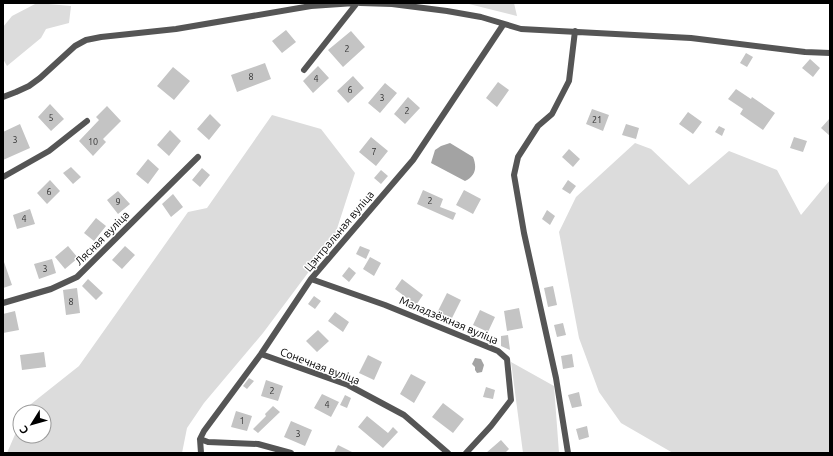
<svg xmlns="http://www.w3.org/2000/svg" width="833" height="456" font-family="Ubuntu,sans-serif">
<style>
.green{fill:#dcdcdc}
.water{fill:#a3a3a3}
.building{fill:#c4c4c4}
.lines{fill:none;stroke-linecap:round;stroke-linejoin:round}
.street{stroke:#555;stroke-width:6}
.labels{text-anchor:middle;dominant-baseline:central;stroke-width:3;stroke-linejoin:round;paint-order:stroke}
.number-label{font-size:9px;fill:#313131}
.street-label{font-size:11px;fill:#000;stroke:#fff}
</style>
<rect width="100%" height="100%" fill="#fff"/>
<path class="green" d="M37,3L71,6L69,23L46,29L41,38L7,66L3,59V27L12,16Z
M465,3H514L517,16Z
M272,115L321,129L355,173L334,238L263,333L204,403L187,428L182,453H7L20,423V436H44V412H25L26,408L79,366L188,212L207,208Z
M635,143L651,149L689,185L729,151L777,170L801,215L830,180V453H673L621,423L599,392L579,338L559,232L576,197Z
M511,362L554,386L559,453H523Z"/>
<path class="water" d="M450,143L473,157C477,167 476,176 465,181L431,163L435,150L441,146Z
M475,358L481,359L484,365L482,372L477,373L475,370V367L472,364Z"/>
<path class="building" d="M286,30L296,42L282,53L272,41Z
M351,31L365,47L343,67L328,50Z
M746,53L753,57L747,67L740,63Z
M810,59L820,68L813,77L802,68Z
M265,63L271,79L237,92L231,75Z
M318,66L329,78L313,93L303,81Z
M173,67L190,81L174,100L157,86Z
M353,76L364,88L348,103L337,91Z
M498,82L509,90L497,107L486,98Z
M385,83L397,93L380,113L368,103Z
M736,89L751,99L752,97L775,113L763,130L740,114L743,109L728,99Z
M408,97L420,108L405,124L394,114Z
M50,104L64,119L51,131L38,117Z
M107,106L121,121L103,139L106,142L93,156L79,141L99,120L96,117Z
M592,109L609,115L603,131L586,124Z
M688,112L702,122L693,134L679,124Z
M210,114L221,125L209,140L197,129Z
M830,118V136L821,128Z
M20,124L30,148L3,160V132Z
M626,124L639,128L636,139L622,135Z
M719,126L725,129L722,136L715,132Z
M170,130L181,141L169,156L157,145Z
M371,137L388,151L376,166L359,152Z
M794,137L807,141L803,152L790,148Z
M569,149L580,159L573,167L562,157Z
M148,159L159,169L148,184L136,174Z
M71,167L81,177L73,184L63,173Z
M202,168L210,175L200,187L192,180Z
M381,170L388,176L381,184L374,178Z
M50,180L60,191L47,204L37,193Z
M568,180L576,186L570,194L562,189Z
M423,190L443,199L440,207L456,213L453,220L417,204Z
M464,190L481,199L473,214L456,205Z
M118,191L130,204L118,214L107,200Z
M173,194L183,207L171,217L162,204Z
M30,209L35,224L17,229L13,215Z
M547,210L555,216L550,225L542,219Z
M96,218L106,226L94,241L84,233Z
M68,246L78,258L65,269L55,257Z
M125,246L135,255L122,269L112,260Z
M360,246L370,250L366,259L356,254Z
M370,257L381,263L374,276L363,269Z
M52,259L56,273L39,279L34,264Z
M4,262L12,285L3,288V263Z
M349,267L356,273L349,282L342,276Z
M88,279L103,293L96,300L82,286Z
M402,279L423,295L416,305L395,289Z
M553,286L557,305L548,307L544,288Z
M77,288L80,313L66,315L63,290Z
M447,293L461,300L451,320L437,313Z
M314,296L321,301L315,309L308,304Z
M519,308L523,328L507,331L504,311Z
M480,310L495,317L488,332L473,325Z
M15,311L19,330L3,333V314Z
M335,312L349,322L343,332L328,321Z
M563,323L566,335L557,337L554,325Z
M318,330L329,341L317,352L306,341Z
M508,335L510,350L501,346V336Z
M44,352L46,367L22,370L20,355Z
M572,354L574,367L563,369L561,356Z
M368,355L382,362L374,380L359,373Z
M411,374L426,382L414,403L400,394Z
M249,378L254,381L247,389L243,386Z
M266,380L283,386L278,401L261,396Z
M486,387L495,390L493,399L483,397Z
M579,392L582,406L572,408L568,395Z
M322,394L339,402L331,417L314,408Z
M345,395L351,398L347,408L340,405Z
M443,403L464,419L453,433L432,417Z
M273,406L280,412L258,433L253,429L266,416L265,414Z
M236,411L252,416L247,431L231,427Z
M367,416L388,433L393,427L398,432L383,448L358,427Z
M291,421L312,430L305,446L284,437Z
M587,426L589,437L579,440L576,429Z
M501,440L509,449L505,453H486Z
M338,445L354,453H334Z"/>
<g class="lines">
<path class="street" d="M360,3L392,4L447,11L481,17L521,29L691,38L805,52L830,53
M304,70L357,3
M3,97L16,92L29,86L40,78L75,46L86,40L101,37L176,29L311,6L355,3
M3,177L49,151L87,121
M311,279L385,305L498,351L507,359L511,400L491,426L466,453
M3,303L51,289L77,277L198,157
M261,354L348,385L404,415L448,453
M200,439L208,442L258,444L291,453
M201,453L200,439L204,431L261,354L311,279L413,160L503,25
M568,453L556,378L524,233L514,175L518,157L538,126L552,114L569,81L575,31"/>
</g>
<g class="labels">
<g class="number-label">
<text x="347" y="49">2</text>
<text x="251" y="77">8</text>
<text x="316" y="79">4</text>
<text x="350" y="90">6</text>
<text x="382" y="98">3</text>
<text x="407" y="111">2</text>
<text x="51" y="118">5</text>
<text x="597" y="120">21</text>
<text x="15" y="140">3</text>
<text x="93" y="142">10</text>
<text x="374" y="152">7</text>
<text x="49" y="192">6</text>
<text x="430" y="201">2</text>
<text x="118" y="202">9</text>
<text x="24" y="219">4</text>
<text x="45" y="269">3</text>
<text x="71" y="302">8</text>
<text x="272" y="391">2</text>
<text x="327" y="405">4</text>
<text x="242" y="421">1</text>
<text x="298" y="434">3</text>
</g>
<g class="street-label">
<text transform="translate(339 231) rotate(-50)">Цэнтральная вуліца</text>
<text transform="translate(102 238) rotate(-45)">Лясная вуліца</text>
<text transform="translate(449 320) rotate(23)">Маладзёжная вуліца</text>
<text transform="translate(320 366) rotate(21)">Сонечная вуліца</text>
</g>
</g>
<rect width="833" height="456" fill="none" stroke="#000000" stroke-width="8"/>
<g transform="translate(32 424) rotate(233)"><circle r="19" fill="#ffffff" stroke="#999999"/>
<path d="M0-3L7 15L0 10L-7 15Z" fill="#000000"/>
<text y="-6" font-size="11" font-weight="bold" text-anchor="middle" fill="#000000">С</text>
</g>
</svg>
